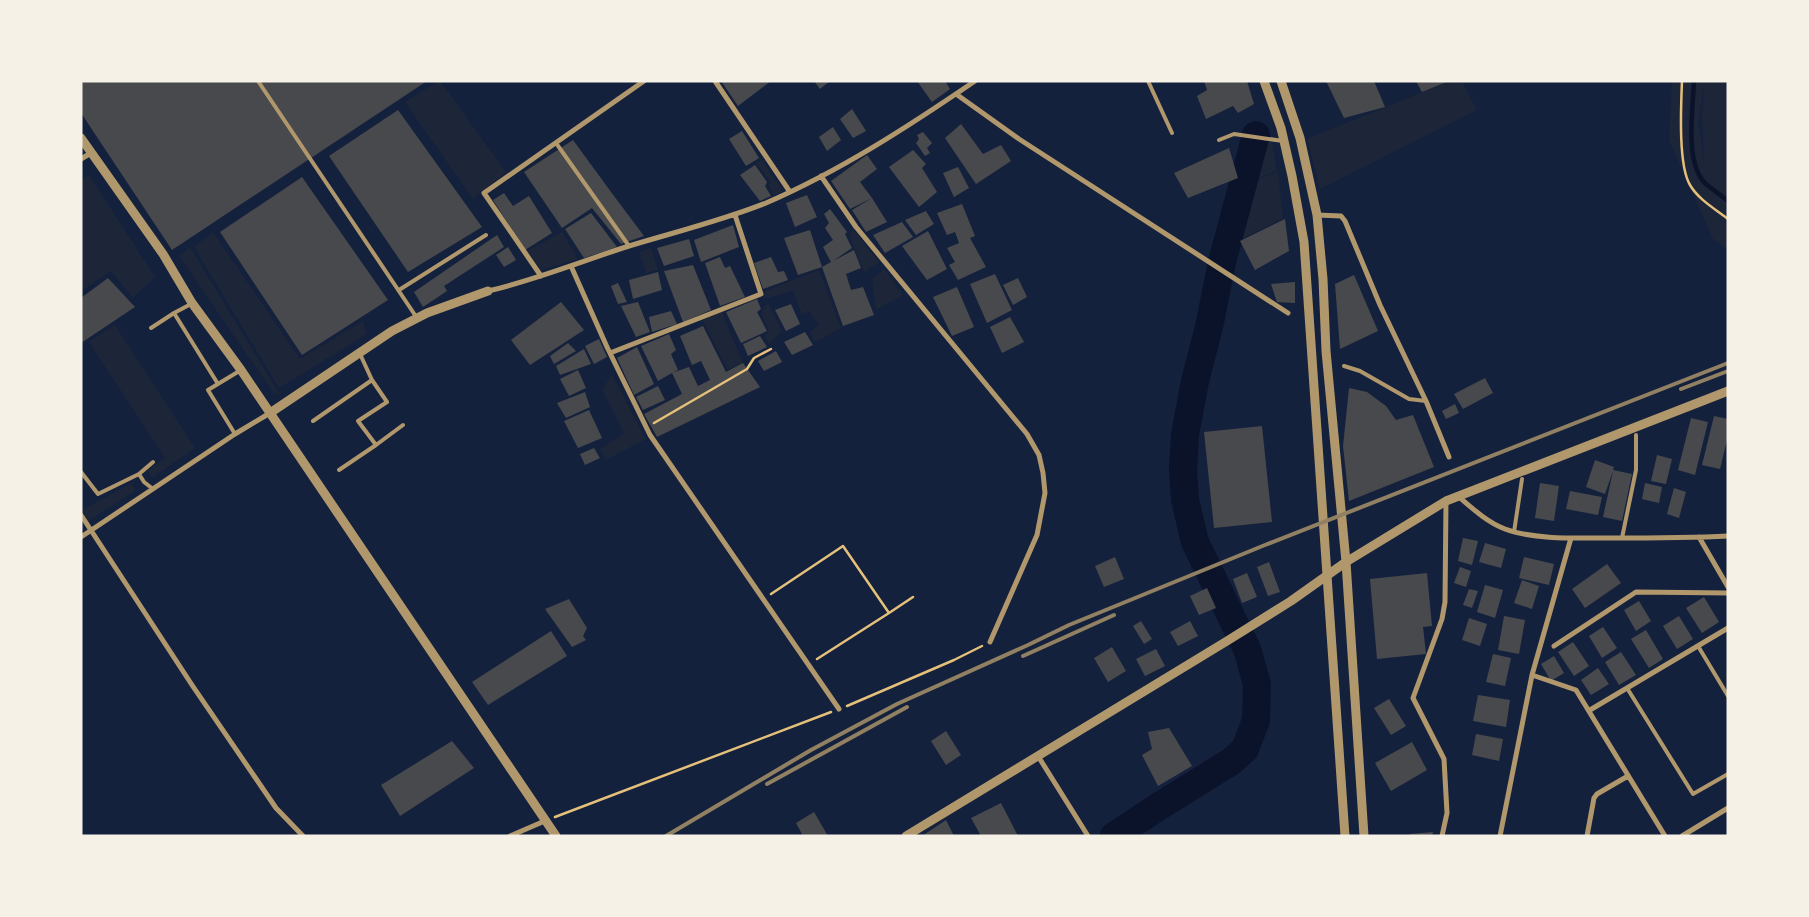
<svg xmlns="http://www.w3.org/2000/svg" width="1809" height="917" font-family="'Archivo Narrow',sans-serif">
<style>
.green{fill:#1d2539;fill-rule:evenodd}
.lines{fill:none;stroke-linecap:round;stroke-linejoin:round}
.stream{stroke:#0b132b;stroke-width:4.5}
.river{stroke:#0b132b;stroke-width:28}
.building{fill:#48494c}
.path{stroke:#e5c07b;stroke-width:2.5}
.service{stroke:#b1986c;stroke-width:4}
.minor{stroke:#b1986c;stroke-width:5}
.tertiary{stroke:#b1986c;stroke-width:9}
.rail{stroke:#918062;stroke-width:4}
</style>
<rect width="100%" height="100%" fill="#14213d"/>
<path class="green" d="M438,81H440L506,172L473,199L405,102Z
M1450,81H1462L1477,110L1320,189L1307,139Z
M1672,81H1728V250L1713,239L1669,140ZM1704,86L1702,116L1704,160L1698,123Z
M1260,142H1272L1277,171L1250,181Z
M762,160L783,191L774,195L769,186L770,181L756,163Z
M1278,172L1283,218L1237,241L1247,183Z
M89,175L155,277L133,298L111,271L81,291V180Z
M854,230L879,262L864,272L849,234Z
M213,232L300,359L363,321L367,334L279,388L194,247Z
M562,232L578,259L541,270L527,251Z
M190,247L280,395L273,392L179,256Z
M651,248L658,270L646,273L639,252Z
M884,269L903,295L876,310L872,279Z
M819,270L841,328L815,342L810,332L819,325L809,311L802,314L793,291L764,299L765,291Z
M768,303L782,331L769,344L765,336L769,332L761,313L764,307Z
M721,310L743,363L728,370L701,317Z
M115,325L195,448L152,478L148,470L165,458L89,342Z
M612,375L646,439L606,460L600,449L624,433L602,389Z
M132,483L135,491L88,521L82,510Z"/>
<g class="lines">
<path class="stream" d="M1694,81C1693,109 1685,158 1703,181C1709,188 1720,194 1728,201"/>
<path class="river" d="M1114,836L1158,807L1232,761L1245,749L1256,720L1257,684L1247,649L1195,542L1185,500L1183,470L1185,435L1195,381L1209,327L1222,262L1256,135"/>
</g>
<path class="building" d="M81,81H427L172,250L81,113Z
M721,81H771L738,106Z
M814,81H830L820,89Z
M917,81H945L950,89L932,102Z
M1204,81H1247L1254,104L1238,113L1233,106L1206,119L1197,96L1207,90Z
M1326,81H1374L1385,107L1344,118Z
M1416,81H1449L1422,92Z
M852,109L866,131L853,138L840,119Z
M398,110L482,227L408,272L329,156Z
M961,124L983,154L1001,145L1011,161L976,184L945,138Z
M833,127L841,140L827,151L819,137Z
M742,131L759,158L746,166L729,139Z
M923,132L932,143L927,148L930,153L925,156L916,143L919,139L917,135Z
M573,140L614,196L644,236L621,244L592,208L562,228L524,172Z
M1229,148L1238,178L1188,198L1174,173Z
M913,150L926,164L922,168L937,192L919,207L889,167Z
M867,155L877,169L860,182L872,198L887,222L866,232L852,210L872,198L850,209L831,181Z
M755,165L767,182L765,186L771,196L760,201L740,175Z
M958,167L969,188L954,197L943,173Z
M302,177L388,300L302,355L220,232Z
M504,193L513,206L529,196L552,233L525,250L493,200Z
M807,195L817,217L795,227L786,203Z
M962,204L975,236L970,238L986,267L958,280L949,265L955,262L947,248L959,243L955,232L947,235L937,213Z
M830,209L847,232L845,234L852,248L833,261L854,250L861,268L846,274L851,290L863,287L874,315L843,326L822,267L831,262L823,247L833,240L825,228L829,223L824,214Z
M926,211L934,224L916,235L905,220Z
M591,213L617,247L584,258L565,229Z
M1285,219L1289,251L1255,270L1240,241Z
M902,222L913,237L885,253L873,235Z
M733,225L739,247L701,262L694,240Z
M810,230L822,267L798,275L784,238Z
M928,231L947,269L927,280L902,246Z
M497,235L504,247L444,286L447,291L423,307L414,292Z
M689,239L694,256L664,266L657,248Z
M508,247L516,260L504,267L496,255Z
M720,257L725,268L730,266L745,297L720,306L705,263Z
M771,257L778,272L784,271L788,280L763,289L754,263Z
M693,265L711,310L683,322L664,271Z
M658,272L662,290L633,299L629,280Z
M995,274L1012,310L987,323L970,284Z
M1354,275L1378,331L1340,349L1335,284Z
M108,278L135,307L81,343V298Z
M1018,278L1027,297L1013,305L1003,285Z
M1295,282V303L1277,302L1271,284Z
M618,283L627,302L618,304L611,286Z
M957,287L974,327L952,336L933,297Z
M757,299L761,309L757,312L767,331L741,343L726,312Z
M561,302L584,330L530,365L511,340Z
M638,302L650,332L636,337L621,306Z
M791,304L800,324L786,331L775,310Z
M671,311L677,324L652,332L649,317Z
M1010,317L1024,342L1002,353L990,327Z
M703,326L726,372L743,363L760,387L657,437L644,414L682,394L672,373L658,381L641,346L669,334L676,350L671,354L678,370L672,373L689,367L698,386L710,380L701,361L692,365L680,336Z
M805,332L813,345L792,355L784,342Z
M760,336L767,347L748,356L743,344Z
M599,339L607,357L594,364L585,346Z
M568,343L576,351L554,364L550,356Z
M637,347L654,384L634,395L617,358Z
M584,349L591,364L560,375L556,366Z
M776,351L782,362L764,371L758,361Z
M578,370L586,388L569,396L560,379Z
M1485,378L1493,393L1463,409L1454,394Z
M658,386L665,400L643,410L636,397Z
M1349,388L1367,392L1386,406L1396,420L1413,415L1434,467L1349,501L1343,446Z
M585,392L590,407L566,418L557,403Z
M1455,404L1459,413L1446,419L1442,411Z
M589,410L602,438L578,448L564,421Z
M1714,416L1728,419V436L1720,469L1702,465Z
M1691,418L1708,422L1695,475L1678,470Z
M1262,426L1272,522L1214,528L1204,432Z
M594,448L600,458L585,465L580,454Z
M1657,455L1672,459L1666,484L1651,481Z
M1595,460L1614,467L1613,470L1632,474L1622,521L1603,517L1613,471L1605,494L1586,487Z
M1540,483L1559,486L1554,521L1535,518Z
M1645,483L1662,487L1659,503L1642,499Z
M1674,488L1686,492L1679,518L1667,514Z
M1570,491L1602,497L1598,515L1566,509Z
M1463,538L1478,541L1472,565L1458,561Z
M1485,543L1506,549L1501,568L1479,562Z
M1115,557L1124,579L1104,587L1095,566Z
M1524,557L1554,564L1549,585L1519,578Z
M1269,562L1280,592L1268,596L1257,567Z
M1607,564L1621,583L1585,608L1572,589Z
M1460,567L1471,571L1466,587L1454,583Z
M1247,573L1257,597L1242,603L1233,579Z
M1427,573L1432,626L1423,627L1426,654L1377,659L1370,579Z
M1522,580L1539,586L1532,609L1514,603Z
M1485,585L1503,590L1495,618L1477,612Z
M1207,588L1216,608L1199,615L1190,596Z
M1469,589L1478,591L1472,608L1463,605Z
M1704,597L1719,622L1702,633L1686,608Z
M569,599L587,628L583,636L586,640L572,647L545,609Z
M1639,601L1651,621L1636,631L1624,610Z
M1504,616L1525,620L1519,654L1498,650Z
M1679,616L1693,639L1677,649L1663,626Z
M1469,618L1487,624L1480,646L1462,640Z
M1141,621L1152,639L1144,644L1133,626Z
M1190,621L1198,636L1178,646L1170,632Z
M1603,627L1617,648L1602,658L1589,636Z
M1646,630L1663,659L1649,668L1631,639Z
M551,631L567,656L488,705L472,682Z
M1573,642L1589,666L1574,676L1558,652Z
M1112,647L1126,671L1108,682L1094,658Z
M1156,649L1165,666L1145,676L1136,659Z
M1621,652L1636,675L1619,685L1605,662Z
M1493,654L1511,658L1505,686L1486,682Z
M1554,656L1564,673L1551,681L1541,664Z
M1598,668L1609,684L1591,695L1581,680Z
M1478,695L1510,700L1506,727L1473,721Z
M1389,699L1406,726L1391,735L1374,708Z
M1169,728L1192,766L1158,786L1142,755L1152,749L1148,732Z
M946,731L961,755L946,765L931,741Z
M1476,734L1503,739L1499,761L1472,755Z
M452,741L474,768L400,816L381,785Z
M1412,742L1427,770L1391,791L1375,763Z
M1001,803L1018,836H981L971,818Z
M814,812L828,836H803L796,823Z
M946,820L954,836H922Z
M1433,832L1432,836H1410V834Z"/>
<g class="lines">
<path class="path" d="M1682,81C1681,106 1678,165 1690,185C1698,199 1715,209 1728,219
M654,423L747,369L754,358L771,349
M771,594L843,546L889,613L817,659
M889,613L913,597
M847,706L954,660L982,646
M555,817L831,712"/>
<path class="service" d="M258,81L417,318
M1148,81L1172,133
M1219,140L1234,134L1283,141
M556,143L629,246
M399,290L486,235
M191,304L174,313L218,384
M151,328L174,313
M1344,366L1360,371L1409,399L1426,401
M372,380L387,402L358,421L376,445L403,425
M313,421L372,380L360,354
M235,434L208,390L241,370
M339,470L376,445
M81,472L98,494L139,474
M153,489L144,482L139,474L153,462
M1514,532L1522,479
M1622,538L1636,470V435
M1698,646L1728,696
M1627,688L1693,794L1728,774"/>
<path class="minor" d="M715,81L790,192
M956,94L1019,139L1288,313
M81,159L91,153
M821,176L856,227L1027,434L1039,455L1043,473L1045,493L1037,535L990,642
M1317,215L1341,216L1345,221L1380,305L1426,401L1449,457
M571,266L607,347L650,435L839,709
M541,276L484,193L644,81
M488,291C536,280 582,261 629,246C675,232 721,221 766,203C840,171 909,126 975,81
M610,353L761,294L735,215
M1458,496C1473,509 1487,522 1505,529C1534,540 1578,538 1608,538C1648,538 1688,538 1728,536
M81,515L192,685L276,808L303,836
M81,537L235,434L270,413
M1699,537L1728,587
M1554,646L1636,592L1728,593
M1532,675L1576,690L1665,836
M1590,710L1728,628
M1038,756L1088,836
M510,836L547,820
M1442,836L1447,813L1444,759L1413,698L1442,619L1445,602L1446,501
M1500,836L1532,675L1571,538
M1587,836L1594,798L1597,794L1628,776
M1682,836L1728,808"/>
<path class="tertiary" d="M1264,81L1281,128L1292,176L1304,242L1345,836
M1281,81L1300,138L1317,215L1323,279L1326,351L1346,562L1364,836
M81,138L163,254L192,303L241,370L556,836
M270,413L392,331L427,313L488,291
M906,836L1227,641L1291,601L1346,562L1446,501L1728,391"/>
<path class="rail" d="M1681,389L1728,371
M1023,656L1114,615
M767,784L907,707
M666,836L811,750L897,704L1028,645L1069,625L1265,545L1728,363"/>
</g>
<rect width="1809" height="917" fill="none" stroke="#f6f1e7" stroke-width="165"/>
</svg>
